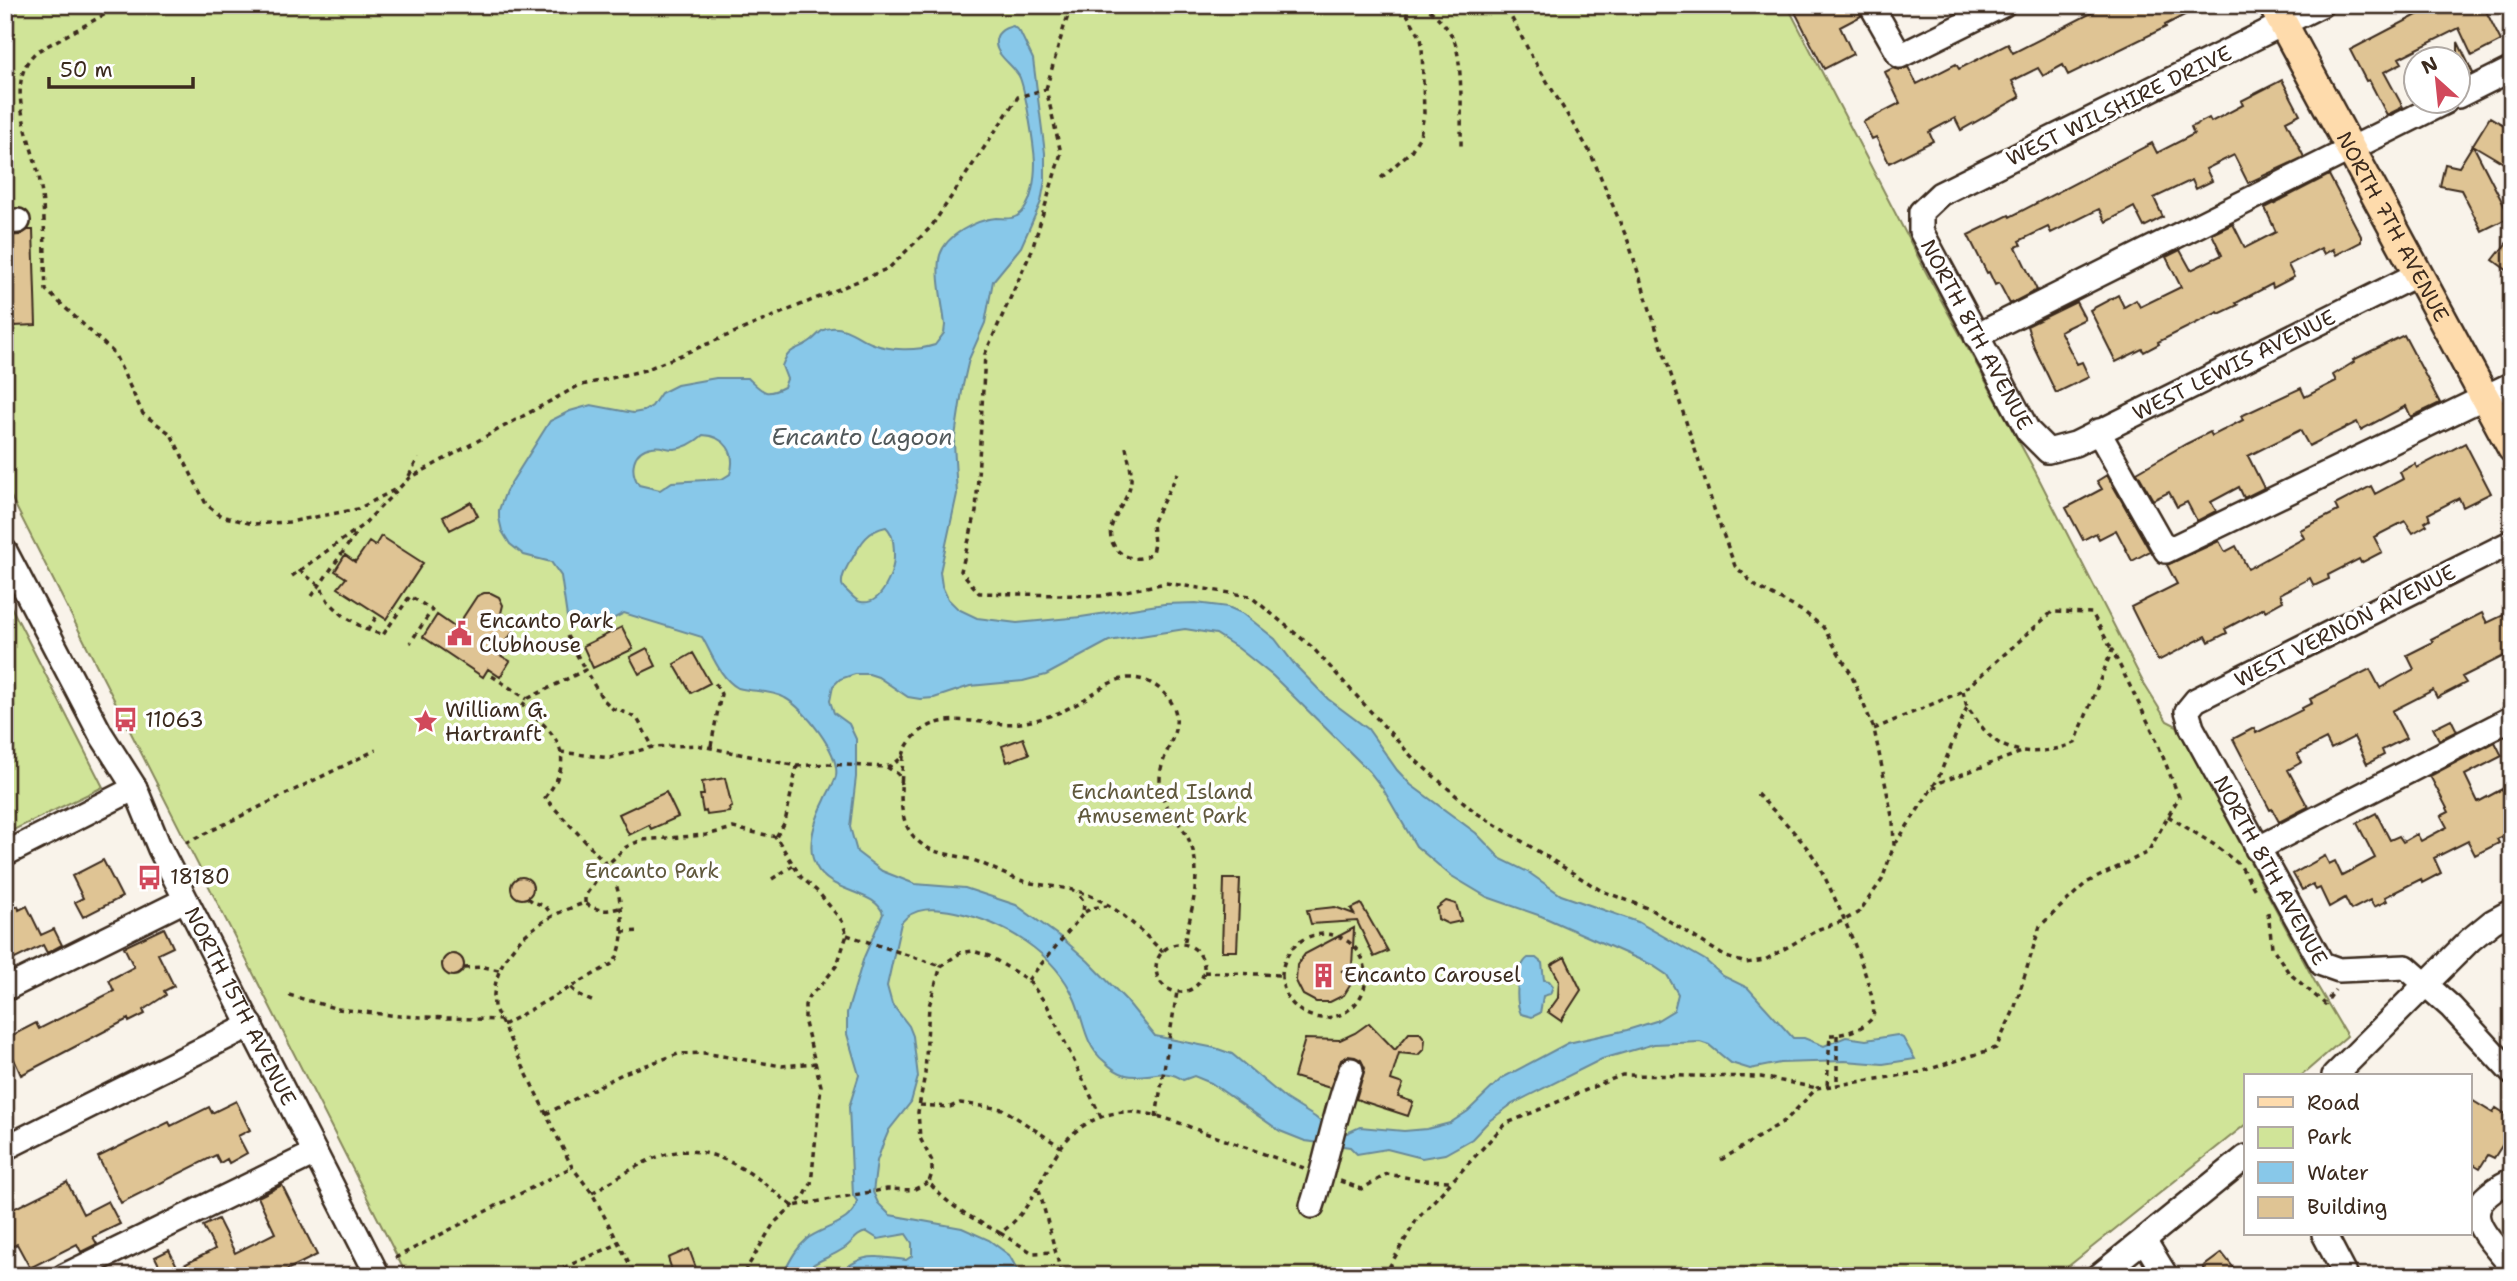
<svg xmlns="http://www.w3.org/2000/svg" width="2517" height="1281" font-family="'Shantell Sans',sans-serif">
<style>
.green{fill:#d0e498;stroke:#86875b;stroke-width:2}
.water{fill:#88c8e9;stroke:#698998;stroke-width:2;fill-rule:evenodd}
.building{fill:#dfc494;stroke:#3b2a1e;stroke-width:2}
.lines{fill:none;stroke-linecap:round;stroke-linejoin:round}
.minor-casing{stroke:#3b2a1e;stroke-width:28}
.major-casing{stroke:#3b2a1e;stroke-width:33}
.path{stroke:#3b2a1e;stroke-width:3.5;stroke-dasharray:5 5;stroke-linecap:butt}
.minor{stroke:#fff;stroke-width:23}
.major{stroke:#fedbac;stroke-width:28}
.labels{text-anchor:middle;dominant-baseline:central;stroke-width:7;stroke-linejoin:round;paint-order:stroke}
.street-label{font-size:21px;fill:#3b2a1e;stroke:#fff}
.poi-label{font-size:21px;fill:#3b2a1e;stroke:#fff;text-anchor:start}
.park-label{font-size:21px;fill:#60583c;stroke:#fff}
.water-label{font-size:23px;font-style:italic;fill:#52595b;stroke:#fff}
</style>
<rect width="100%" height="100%" fill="#f9f3ea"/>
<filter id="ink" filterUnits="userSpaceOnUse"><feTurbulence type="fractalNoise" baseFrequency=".0143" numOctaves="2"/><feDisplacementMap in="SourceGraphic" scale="14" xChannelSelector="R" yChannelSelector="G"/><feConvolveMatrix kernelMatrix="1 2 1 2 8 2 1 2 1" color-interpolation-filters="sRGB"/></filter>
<g filter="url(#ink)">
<path class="green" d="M23,5H1787L1928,276L2035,471L2144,684L2167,721L2177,726L2315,982L2347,1036L2301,1076H2246V1124L2065,1269L2054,1276H407L5,485V14Z
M5,595L103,787L5,834Z"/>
<path class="water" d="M1013,26L1020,32L1033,59L1045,153V180L1041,202L1021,247L993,281L985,323L969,359L963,385L954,443L957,494L940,572L942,586L948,599L958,609L977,618L1017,623L1081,617L1164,604L1196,603L1228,607L1244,614L1275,639L1295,665L1328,699L1368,729L1397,770L1411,785L1476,833L1501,859L1528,872L1561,895L1638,922L1705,960L1723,976L1748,988L1793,1038H1804L1824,1046L1846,1037L1866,1040L1897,1035L1903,1038L1915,1059L1883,1064L1845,1061L1780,1063L1750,1069L1731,1063L1709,1045L1700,1042L1654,1044L1602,1059L1512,1104L1489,1121L1472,1139L1445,1154L1422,1158L1387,1149L1357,1154L1350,1147L1305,1141L1280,1131L1211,1083L1194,1076L1183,1080C1165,1066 1146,1080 1126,1075C1118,1073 1110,1067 1104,1061C1085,1046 1084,1021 1075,1000C1055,952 1003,922 955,912C935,908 914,906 901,923L887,986L892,1004L909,1026L913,1036L918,1077L911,1102L889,1130L883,1144L877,1161L873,1192L878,1203L890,1215L962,1228L989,1240L1009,1255L1021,1276H834C866,1252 868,1256 906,1260L912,1256V1243L906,1234L878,1239L867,1232C855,1234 853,1243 843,1249C833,1256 821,1259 811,1266V1276H782C789,1263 795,1249 807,1239C822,1227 854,1223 857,1201L853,1195L849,1107L859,1075L847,1034V1013L864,957L883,914C876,890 830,894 816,866C805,846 815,820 825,800C828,792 834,784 836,776C840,753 804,708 785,698C771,690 753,692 738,688C720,678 712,654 702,637L624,613L588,632L568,624L561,576L551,562L524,555L510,544L502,531L499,518V510L506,491L550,421L570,411L591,405L633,413L644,411L652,406L661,393L677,385L716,378H748C763,392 765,397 784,387L787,379L782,366C789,347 796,351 809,342C818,337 819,329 831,328C845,326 859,338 871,343C890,351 916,351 935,345L944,333L945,325C943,305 935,273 940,255C946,235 976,220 996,218C1003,218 1010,220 1017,216C1032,208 1035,178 1035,162C1034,144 1026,94 1020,78C1015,66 997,57 996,44C995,33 1004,28 1013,26ZM703,435C725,436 737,453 730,474L722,479L672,482L660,490L639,485C629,470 632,450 652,447C660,445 666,449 674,449C685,448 695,442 703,435ZM886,527C894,534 894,547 894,558C893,573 882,606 861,602C856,601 852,596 848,592C847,591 842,587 842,584C841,577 848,564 852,559C861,543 867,531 886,527ZM1185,629L1216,634L1238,648L1273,676L1369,771L1383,789L1416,846L1450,875L1487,897L1541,916L1652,965L1667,975L1678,994L1674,1010L1656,1021L1627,1030L1568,1043L1502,1078L1468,1111L1450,1123L1427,1129L1404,1131L1360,1127L1347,1133L1332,1131L1315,1117L1286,1099L1232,1054L1215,1048L1155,1036L1126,1000L1088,961L1063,939L1016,905L965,888L915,884L882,871L857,852L850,827L856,777V739L849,724L834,713L830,701L833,686L840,679L855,674H869L878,677L908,697L920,699L934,698L970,686L1023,681L1046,675L1109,641Z
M1528,958H1536L1542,963L1544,980L1549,981L1553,986L1550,994L1543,996L1540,1013L1532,1017L1521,1014C1515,1002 1516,966 1528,958Z"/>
<path class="building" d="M1803,5H1857L1861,16L1840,27L1853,54L1824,69L1794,10Z
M2107,5H2204L2165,25L2166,27L2068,75L2063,65L2043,76L2038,68L2012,81L2020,97L1961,130L1955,118L1929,132L1933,141L1889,163L1876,137L1872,139L1863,122L1900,103L1885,72L1893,68L1900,70L1908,67L1917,84L1956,64L1959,69L2008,44L2013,53Z
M2436,5H2483L2501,41L2472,56L2459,28L2399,58L2402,63L2384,72L2403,107L2387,115L2369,80L2366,81L2350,50Z
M2458,42L2473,73L2458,81Z
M2282,80L2300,114L2286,121L2304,157L2248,183L2234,155L2206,169L2212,181L2196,189L2192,180L2154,198L2163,217L2144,227L2134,207L2106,222L2099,209L2051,233L2048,227L2019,241L2021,245L2016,247L2037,290L2010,304L1999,283L1995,285L1989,272L1987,273L1968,235L2009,215L2010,217L2152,143L2157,153L2194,134L2191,127L2209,118L2211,122L2243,105L2241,101Z
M2490,117L2512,130V168L2473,145L2510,217L2482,231L2461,190L2440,186L2445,164L2459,167Z
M2329,175L2361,236V242L2336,255L2333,249L2324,254L2321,248L2288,265L2294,277L2273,288L2272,284L2236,303L2238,305L2219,314L2218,312L2158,342L2159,344L2144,352L2142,349L2116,362L2090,310L2118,295L2124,307L2136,300L2140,307L2181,287L2166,257L2180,250L2191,270L2222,255L2212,234L2233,224L2245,248L2276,232L2265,208Z
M28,230H33L36,325L13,326V318H5V236L20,235Z
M2512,236V274L2493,260Z
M2076,302L2085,319L2060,331L2077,364L2082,362L2089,377L2056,393L2034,347L2027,326Z
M2404,335L2440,403L2411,417L2406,406L2361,430L2357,422L2309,446L2300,430L2248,456L2264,488L2244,498L2239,487L2211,502L2216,511L2197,521L2187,502L2177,507L2169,492L2153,500L2137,472L2186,444L2210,432L2212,436L2243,420L2241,416L2301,388L2305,397L2336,381L2333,375L2354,362L2353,360Z
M2465,443L2491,493L2463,507L2459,498L2428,514L2430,519L2425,522L2427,525L2413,533L2405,521L2374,537L2382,552L2361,563L2359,559L2328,575L2329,579L2314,586L2310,578L2280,594L2283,601L2265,611L2264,608L2225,629L2227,633L2209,642L2206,636L2158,661L2131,607L2177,584L2167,565L2219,541L2225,552L2236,546L2248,569L2304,538L2300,530L2338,511L2335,505L2371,486L2375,494L2403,479L2400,472L2415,464L2417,468Z
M2107,475L2150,551L2132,561L2116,530L2099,539L2096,533L2083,540L2066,508L2102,489L2097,481Z
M471,502L478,516L450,530L443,517Z
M381,536L423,563L386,619L338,588L346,578L335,571L345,555L355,562L369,542L375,546Z
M484,593H491L499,597L503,605L501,613L518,624L498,654L510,661L500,677L488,669L483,677L423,637L437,615L456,628L477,596Z
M2512,611V652L2462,677L2466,683L2437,698L2433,690L2392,711L2406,738L2382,750L2384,755L2367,764L2354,737L2331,749L2326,739L2297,754L2302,762L2288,770L2308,807L2279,822L2272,809L2270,810L2233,739L2254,728L2256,733L2302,710V708L2312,703L2310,699L2370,669L2380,688L2414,669L2407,655L2433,642L2431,639L2482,613L2487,623Z
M622,627L633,649L593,668L583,646Z
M647,648L656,666L639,674L630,657Z
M693,653L710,683L691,693L674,664Z
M2451,719L2457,731L2439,740L2433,728Z
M1023,738L1029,754L1007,762L1002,746Z
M2495,742L2502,756L2465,775L2478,802L2504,788L2506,793L2512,790V832L2497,839L2499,843L2475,855L2468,841L2434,858L2441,873L2422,883L2421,879L2385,897L2387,901L2374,907L2370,900L2351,910L2345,898L2329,907L2320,888L2316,890L2313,885L2302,890L2293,874L2325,856L2329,864L2335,861L2342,876L2375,858L2357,823L2376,813L2390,840L2399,836L2403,842L2417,834L2421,841L2447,827L2441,816L2449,812L2430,776Z
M725,778L732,807L729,808L730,812L707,815L706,811L703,812L700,795H704L702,782Z
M666,792L678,817L651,829L649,825L629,835L619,814Z
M103,860L122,897L83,917L75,902L83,898L72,876Z
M511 888a11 11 0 1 1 22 0a11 11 0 1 1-22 0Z
M1224,879H1240L1237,951H1222Z
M1446,901L1456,904L1461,921L1448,924L1438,919L1437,908Z
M1361,904L1388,951L1374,957L1357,921L1311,924L1307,910L1335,907L1354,914L1351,909Z
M18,906L19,910L27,906L41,935L54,929L62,945L47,953L43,945L5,964V912Z
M164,928L173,947L158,954L174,986L164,991L166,995L143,1010L145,1014L129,1022L128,1019L21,1075L5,1039L36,1023L39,1029L114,991L109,980L134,967L124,947Z
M1354,928L1352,967L1341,971L1352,972L1351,984L1344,995L1330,1002H1316L1303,995L1296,981L1297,965L1305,954Z
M442 965a11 11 0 1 1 22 0a11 11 0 1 1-22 0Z
M1565,957L1581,990L1561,1021L1548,1012L1558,998L1559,980L1551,965Z
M1369,1023L1395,1050L1409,1033H1420L1425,1039L1424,1049L1418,1055L1399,1053L1391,1080L1403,1084L1398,1097L1413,1102L1408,1116L1356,1099L1365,1068L1361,1060L1355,1057L1348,1056L1341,1060L1330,1088L1294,1077L1305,1039L1340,1040L1355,1033Z
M2470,1099L2493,1113L2496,1108L2512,1118V1130L2494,1158L2488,1155L2480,1168L2470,1162Z
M236,1101L250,1130L238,1136L247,1153L229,1163L227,1159L220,1163L216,1155L121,1203L98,1157L169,1122L171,1126L209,1107L212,1113Z
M67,1182L83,1214L108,1201L120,1224L93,1237L97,1244L81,1252L77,1244L30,1268L17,1244L5,1250V1213Z
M282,1185L317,1255L274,1276H189L184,1265L215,1249L203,1226L218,1219L235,1253L275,1233L258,1197Z
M689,1249L699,1276H674L668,1258Z
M169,1250L177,1266L163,1273L155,1257Z
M2222,1253L2240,1276H2210L2203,1267Z"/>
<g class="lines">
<defs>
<g id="minor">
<path d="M1871,5L1900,56L2003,5"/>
<path id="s1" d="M2321,5L1940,194L1921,212V231L2028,431L2048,451L2075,444L2418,274"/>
<path d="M2458,96L2512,69"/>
<path d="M5,222L18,221"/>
<path d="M1976,336L2445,102"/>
<path d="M2098,431L2166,551L2512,384"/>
<path id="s2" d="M2512,542L2196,700L2187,711L2192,728L2322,964L2339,970L2406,967L2451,1007L2512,1073"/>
<path id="s3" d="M5,551L100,733L135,788L160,849L378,1276"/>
<path d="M2257,849L2512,718"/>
<path d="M5,854L135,788"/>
<path d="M5,989L185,900"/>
<path d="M2334,1076L2470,940L2492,922L2512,911"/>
<path d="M5,1148L251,1025"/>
<path d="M2512,1180C2453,1209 2481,1229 2512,1267"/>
<path d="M1312,1206C1327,1161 1334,1114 1351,1070"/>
<path d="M2324,1234L2346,1276"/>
<path d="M2144,1240L2166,1276"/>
<path d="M64,1276L315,1153"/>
<path d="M2099,1276L2246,1157"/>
</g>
<g id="major">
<path id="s4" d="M2273,5L2512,448"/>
</g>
</defs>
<use href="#minor" class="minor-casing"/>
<use href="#major" class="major-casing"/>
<path class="path" d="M122,5L36,52C0,85 36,148 41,188C46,221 44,256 46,290L114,353L143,414L171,434L206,504L221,516L253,524L289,522L358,509L396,489
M176,5L179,8
M1421,5C1434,11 1448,27 1454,40C1463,61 1461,124 1461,149
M1046,89L1064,27L1072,5
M1381,178L1411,151L1420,136L1424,114L1422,45L1421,38L1407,14L1410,8L1415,5
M1126,447C1128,458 1132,469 1131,480C1130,497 1117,509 1112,525C1104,546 1129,569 1152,553L1154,543L1152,523L1178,473
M409,476L418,458
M299,570L320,586L328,601L344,616L365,629L383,635L410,596L432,610L410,643
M292,576L363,525L408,479L578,386L645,370L889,268L931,227L1018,97L1046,89L1061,153L1032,250L985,354L976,512L961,571L979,593L1101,596L1166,583L1250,596L1312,647L1413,758L1475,812L1600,890L1650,909L1726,957L1746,963L1765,960L1819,929L1843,921L1859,912L1882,880L1894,845L1893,821L1874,729L1850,672L1823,627L1804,612L1757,587L1735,566L1716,515L1628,241L1590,152L1531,55L1505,5
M312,596L357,532
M368,630L378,614
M567,636L585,670
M492,676L527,699
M1963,691L1967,707
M1874,729L1963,691L2052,612L2092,613L2112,650
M711,746L721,694L713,679
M560,752L610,758L653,747L697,745L797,766L785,822L776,837L801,877L818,892L842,921L847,935L837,965L823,983L809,996L805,1005V1023L821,1086L811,1184L805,1195L774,1223L742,1276
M903,756C905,747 910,741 917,734C947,708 985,728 1020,723C1040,720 1062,713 1080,702C1095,693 1109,680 1127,678C1141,677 1155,683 1165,694C1193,724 1160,749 1160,779C1161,811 1178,816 1189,840C1204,872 1191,911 1184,944
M797,766L828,764L885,767L893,765L903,756C902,783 895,817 915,838C930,855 949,853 969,859C988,864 1004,876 1023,881C1046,887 1069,886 1091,896C1119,908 1141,931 1163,952
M887,767L898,774L901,784
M1933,789L1941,782L2022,752
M1757,794C1777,814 1799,835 1815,859C1829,882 1880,994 1873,1017C1864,1029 1845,1035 1830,1035L1827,1087
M2168,816L2213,844L2240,865L2255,890
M186,843L376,750
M772,879L794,865
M528,898L533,902L545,906L552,915
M585,903V896L607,865L626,847L642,840L706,835L733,828L776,837
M619,908C605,912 597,911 585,903C537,917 490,953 494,1007L572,1167L592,1193L636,1276
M1085,912L1092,908L1107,906
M2268,912L2272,947L2289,973L2325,1004L2335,990
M622,932L642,931
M1282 976a42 42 0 1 1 84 0a42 42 0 1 1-84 0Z
M847,935L941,966
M1156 968a24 24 0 1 1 48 0a24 24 0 1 1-48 0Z
M464,968L484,967L499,970
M1204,972L1282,975
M1028,980L1083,914L1084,902L1077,892
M571,988L580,996L594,1002
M289,995L338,1009L399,1016L500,1020
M503,1025L612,964C630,946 621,889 610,868L545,798C566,770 569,750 543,724C536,718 529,713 523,705L527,699L585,670L602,698L613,709L627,713L638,720L653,747
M1837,1035V1085
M920,1105L950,1107L960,1103L1003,1109L1061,1147
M546,1114L624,1073L678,1054L704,1053L782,1066L816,1063
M1101,1117L1047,1005L1028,980L989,956L973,951L960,953L941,966L929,1006L925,1074L918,1112L920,1138L932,1161V1173L929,1182C947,1206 974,1219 1000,1233C1032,1212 1040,1176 1061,1147C1075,1127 1101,1113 1125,1112C1153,1111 1182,1124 1208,1134C1240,1145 1272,1157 1304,1168
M1156,1117L1177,992
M1721,1160L1786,1120L1817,1088L1917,1073L1996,1048L2014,1010L2040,926L2086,883L2148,852L2179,797L2153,732L2112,650L2075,743C2050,753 2013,758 1991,737C1982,729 1975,717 1967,707L1938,779L1896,843
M1340,1181L1362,1189L1387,1174L1421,1180L1452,1181
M1039,1190L1062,1276
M592,1193C655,1155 685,1130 754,1176C768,1185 780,1197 793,1206L887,1189L913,1190L929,1182
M1000,1233L1033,1253L1055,1252
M395,1258L572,1167
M545,1276L618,1244
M1384,1276L1417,1219L1505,1124L1622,1075L1761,1077L1817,1088"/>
<use href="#minor" class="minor"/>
<use href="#major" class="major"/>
</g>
</g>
<defs>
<symbol id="civic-bare" viewBox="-9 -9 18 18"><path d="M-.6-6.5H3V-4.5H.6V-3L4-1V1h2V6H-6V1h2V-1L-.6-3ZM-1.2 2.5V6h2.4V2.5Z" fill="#d1495b" stroke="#fff" stroke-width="2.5" paint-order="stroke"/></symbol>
<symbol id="bus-bare" viewBox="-9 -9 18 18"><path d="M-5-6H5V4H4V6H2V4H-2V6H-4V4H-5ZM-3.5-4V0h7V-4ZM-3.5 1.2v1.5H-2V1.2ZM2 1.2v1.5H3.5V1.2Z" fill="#d1495b" stroke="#fff" stroke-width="2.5" paint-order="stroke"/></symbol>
<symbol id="sight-bare" viewBox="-9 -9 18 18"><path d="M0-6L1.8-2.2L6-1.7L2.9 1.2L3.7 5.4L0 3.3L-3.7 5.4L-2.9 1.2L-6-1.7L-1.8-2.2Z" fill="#d1495b" stroke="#fff" stroke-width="2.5" paint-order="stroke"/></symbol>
<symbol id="building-bare" viewBox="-9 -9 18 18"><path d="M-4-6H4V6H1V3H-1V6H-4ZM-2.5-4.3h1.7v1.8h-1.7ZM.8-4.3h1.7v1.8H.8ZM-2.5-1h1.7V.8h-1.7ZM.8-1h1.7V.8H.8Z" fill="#d1495b" stroke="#fff" stroke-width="2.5" paint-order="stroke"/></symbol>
</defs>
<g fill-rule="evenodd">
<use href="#civic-bare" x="442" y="616" width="35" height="35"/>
<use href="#bus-bare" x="108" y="702" width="35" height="35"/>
<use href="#sight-bare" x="408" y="704" width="35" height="35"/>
<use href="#bus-bare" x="132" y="860" width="35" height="35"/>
<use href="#building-bare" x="1306" y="958" width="35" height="35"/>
</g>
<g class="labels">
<g class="street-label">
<text transform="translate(2119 106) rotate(-26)">WEST WILSHIRE DRIVE</text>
<text stroke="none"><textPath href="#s4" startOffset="252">NORTH 7TH AVENUE</textPath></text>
<text stroke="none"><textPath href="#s1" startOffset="588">NORTH 8TH AVENUE</textPath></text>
<text stroke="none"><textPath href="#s1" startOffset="931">WEST LEWIS AVENUE</textPath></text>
<text transform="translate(2345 626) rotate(-27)">WEST VERNON AVENUE</text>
<text stroke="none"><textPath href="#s2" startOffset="548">NORTH 8TH AVENUE</textPath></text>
<text stroke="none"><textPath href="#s3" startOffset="513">NORTH 15TH AVENUE</textPath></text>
</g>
<g class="poi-label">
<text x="479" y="621">Encanto Park<tspan x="479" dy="24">Clubhouse</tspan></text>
<text x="445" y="710">William G.<tspan x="445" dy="24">Hartranft</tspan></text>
<text x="145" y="720">11063</text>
<text x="170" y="877">18180</text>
<text x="1344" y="975">Encanto Carousel</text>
</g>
<g class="park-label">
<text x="1162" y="792">Enchanted Island<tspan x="1162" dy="24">Amusement Park</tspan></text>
<text x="652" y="871">Encanto Park</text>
</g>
<g class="water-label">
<text x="862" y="437">Encanto Lagoon</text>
</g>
</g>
<rect width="2517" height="1281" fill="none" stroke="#fff" stroke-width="28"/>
<rect x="14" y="14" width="2489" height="1253" fill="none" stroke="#3b2a1e" stroke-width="2.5" filter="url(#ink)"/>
<rect x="2244" y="1074" width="228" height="161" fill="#ffffff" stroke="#b1aaa5" stroke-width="2"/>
<rect x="2258" y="1097" width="35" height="10" fill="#fedbac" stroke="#b1aaa5" stroke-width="2"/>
<text x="2307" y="1110" font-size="21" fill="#3b2a1e">Road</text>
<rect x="2258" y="1127" width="35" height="21" fill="#d0e498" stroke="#b1aaa5" stroke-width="2"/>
<text x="2307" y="1144" font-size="21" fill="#3b2a1e">Park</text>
<rect x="2258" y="1162" width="35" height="21" fill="#88c8e9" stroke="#b1aaa5" stroke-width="2"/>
<text x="2307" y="1180" font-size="21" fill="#3b2a1e">Water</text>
<rect x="2258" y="1197" width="35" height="21" fill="#dfc494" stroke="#b1aaa5" stroke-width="2"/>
<text x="2307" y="1214" font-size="21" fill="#3b2a1e">Building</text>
<g transform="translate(2437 80) rotate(333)"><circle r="33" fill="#ffffff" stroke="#b1aaa5" stroke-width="2"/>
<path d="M0-5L12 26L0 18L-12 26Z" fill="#d1495b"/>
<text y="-10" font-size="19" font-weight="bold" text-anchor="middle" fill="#3b2a1e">N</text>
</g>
<path d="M49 77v10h144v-10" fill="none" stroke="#3b2a1e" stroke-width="3.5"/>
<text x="60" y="77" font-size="21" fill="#3b2a1e" stroke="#ffffff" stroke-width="5" paint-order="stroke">50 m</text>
</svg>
